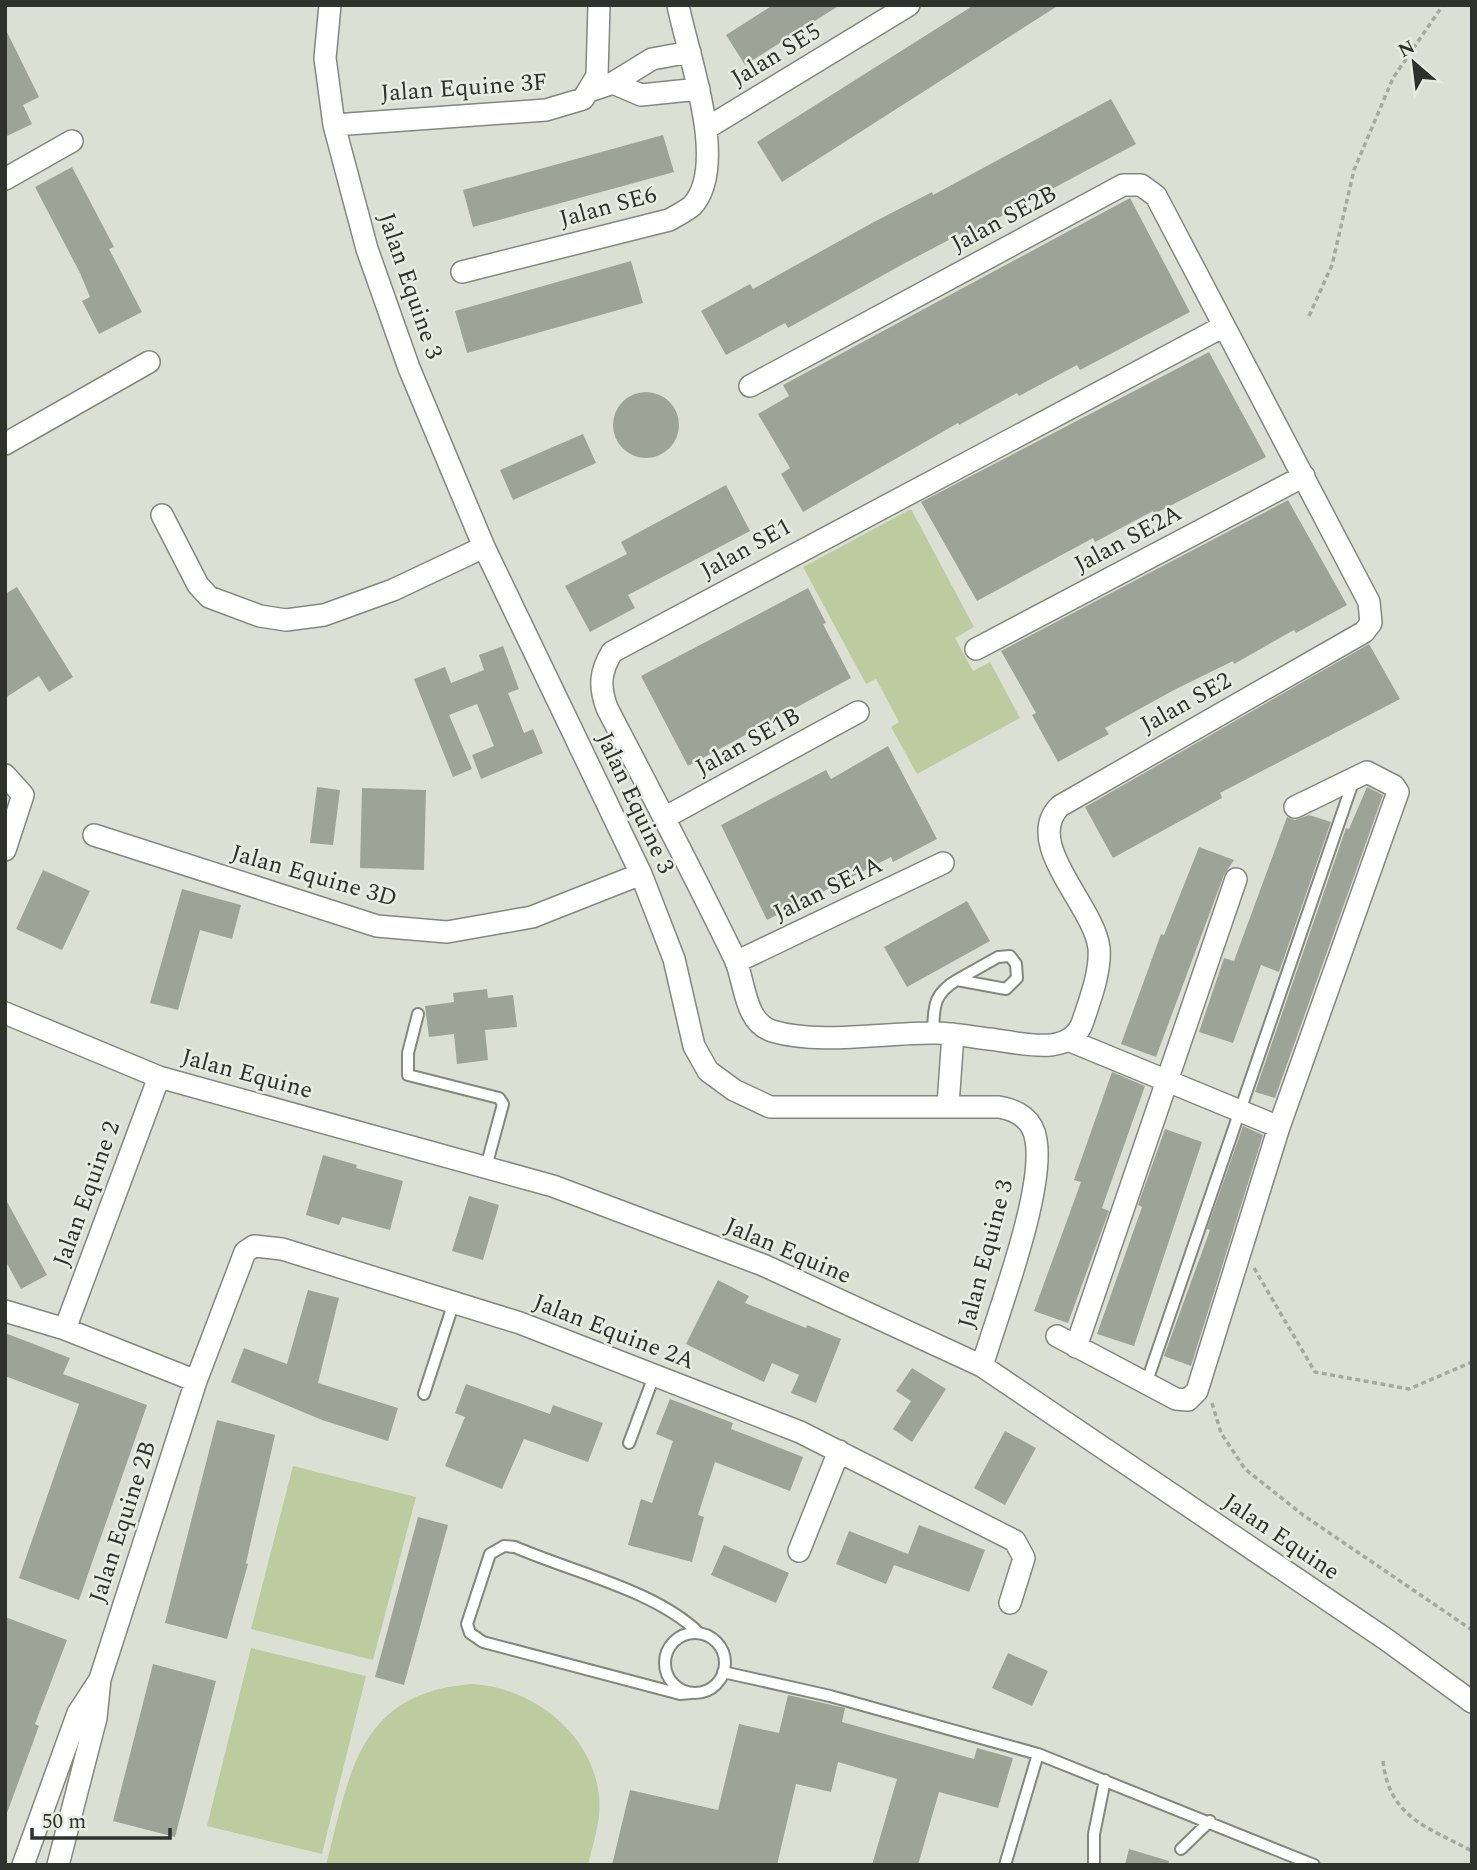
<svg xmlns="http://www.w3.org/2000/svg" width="1477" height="1870" font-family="Spectral,serif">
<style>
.green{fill:#bccc9f}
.building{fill:#9ea397}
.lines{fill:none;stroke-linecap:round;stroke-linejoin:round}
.service-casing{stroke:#83877d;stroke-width:14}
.minor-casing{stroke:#83877d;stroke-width:24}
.path{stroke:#a5a99f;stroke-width:3.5;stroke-dasharray:5 3.5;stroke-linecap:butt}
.service{stroke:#fff;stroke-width:10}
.minor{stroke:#fff;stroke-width:21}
.labels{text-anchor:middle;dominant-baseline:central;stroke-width:5;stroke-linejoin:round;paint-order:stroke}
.street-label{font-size:24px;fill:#2f312c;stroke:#e9ede1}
</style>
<rect width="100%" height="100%" fill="#dce0d4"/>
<path class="green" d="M911,509L974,627L955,638L973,671L990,662L1020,718L917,774L891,727L899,722L876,679L866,684L803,567Z
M293,1466L416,1497L373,1660L251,1629Z
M251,1648L366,1676L322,1854L207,1826Z
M473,1684C533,1688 593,1734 599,1796C602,1819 593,1843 588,1865H326C350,1773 358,1692 473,1684Z"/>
<path class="building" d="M773,5H840L745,65L726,35Z
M974,5H1059L782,182L757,142Z
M5,28L39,97L23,105L32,124L5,137Z
M1111,99L1136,144L966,235L964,232L905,263L788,328L785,323L726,355L701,311L750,284L753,289L872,223L932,192L933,195Z
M663,135L674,172L473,227L463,190Z
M72,167L114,247L109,249L142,312L99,334L82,301L90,297L80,273L35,187Z
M1130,198L1190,312L1080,370L1077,365L1019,396L1017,393L959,425L958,423L803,512L781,474L790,468L758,414L789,396L783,385Z
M631,261L643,303L467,353L455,311Z
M1209,352L1266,457L1154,514L1153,511L1095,542L1093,538L977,601L921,502Z
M613 425a33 33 0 1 1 66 0a33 33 0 1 1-66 0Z
M583,434L596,463L513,500L500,470Z
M726,485L750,531L628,595L635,608L590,632L565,586L627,554L621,542Z
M1288,500L1347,605L1296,633L1294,630L1234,664L1233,661L1174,690L1105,728L1109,734L1058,762L1032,715L1036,713L1001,651Z
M17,587L73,677L49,692L39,676L5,698V594Z
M808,588L826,623L823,624L851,678L688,766L641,676Z
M1369,644L1400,699L1220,793L1222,798L1113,858L1085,807Z
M503,646L519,689L508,693L524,733L533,729L543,753L481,779L472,755L494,746L477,704L449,715L472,769L453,777L414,679L445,667L451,683L484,670L479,655Z
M888,746L937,839L893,862L891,857L767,920L721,825L826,770L831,779Z
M317,787L340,790L333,845L310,843Z
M1367,787L1383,795L1275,1098L1255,1092L1346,828L1349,829Z
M362,788L426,790L424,870L360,868Z
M1309,815L1331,822L1279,972L1261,965L1233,1043L1199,1032L1224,958L1234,961L1287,817L1295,820Z
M1199,847L1234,860L1224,875L1156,1057L1121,1044L1161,934L1164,935Z
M43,870L90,891L62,950L16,929Z
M182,889L241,905L232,939L200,930L178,1010L150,1003Z
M967,901L990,941L907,987L884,947Z
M487,989L488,998L513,995L517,1027L485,1030L488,1060L457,1064L454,1034L429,1037L425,1006L454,1002L453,993Z
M1112,1072L1145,1086L1102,1208L1109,1211L1068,1323L1034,1311L1081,1182L1074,1180Z
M1243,1126L1263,1135L1191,1366L1164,1356L1210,1230L1207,1229Z
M1165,1129L1202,1142L1134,1346L1097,1334L1142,1207L1138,1205Z
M323,1155L357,1165L356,1168L403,1181L390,1230L342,1217L339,1225L306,1215Z
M469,1196L499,1205L483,1260L452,1251Z
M5,1198L47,1275L21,1289L5,1260Z
M718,1280L749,1296L745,1303L806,1328L807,1325L841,1339L816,1403L791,1393L799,1375L772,1363L764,1382L686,1344Z
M308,1290L339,1298L318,1383L398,1408L388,1441L322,1420L231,1382L244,1348L287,1364Z
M5,1333L70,1358L63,1374L147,1405L79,1600L19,1578L79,1404L5,1376Z
M912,1368L946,1389L912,1442L893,1429L911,1401L896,1391Z
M466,1384L550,1414L553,1405L603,1423L588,1462L524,1439L502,1489L445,1466L465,1417L455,1413Z
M670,1399L733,1423L731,1429L803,1457L790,1491L715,1462L698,1515L704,1517L692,1562L628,1545L641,1499L652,1503L673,1441L656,1434Z
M217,1420L275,1435L246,1563L248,1564L227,1639L165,1623Z
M1005,1431L1036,1448L1005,1505L974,1488Z
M418,1517L448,1525L404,1685L375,1677Z
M919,1525L985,1550L969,1592L894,1565L886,1584L836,1564L849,1531L908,1554Z
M724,1545L789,1573L776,1603L711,1575Z
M5,1617L67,1640L35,1724L39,1726L7,1813Z
M1008,1653L1048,1671L1032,1706L992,1688Z
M153,1664L216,1681L175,1837L113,1821Z
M788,1695L845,1708L842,1722L974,1759L977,1748L1013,1758L998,1808L939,1792L918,1865H872L897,1779L838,1762L831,1792L796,1784L777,1865H612L630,1790L718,1810L739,1724L779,1733Z
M1129,1849L1169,1861L1168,1865H1125Z"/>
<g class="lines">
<defs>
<path id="service" d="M1010,956L1016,964L1017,978L1006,989L957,980L998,957Z
M418,1014L408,1053V1075L499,1098L503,1104L486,1167
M933,1032C934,1007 933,994 957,980
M1146,1384L1354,779
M424,1394L454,1302
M629,1443L654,1376
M665 1663a30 30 0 1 1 60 0a30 30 0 1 1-60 0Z
M723,1672L830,1696L1038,1754L1314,1865
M691,1693L680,1694L483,1642L470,1633L467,1624L490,1554L504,1546L515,1547C572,1572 655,1590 699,1633
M1181,1849L1210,1821
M1005,1865L1038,1754
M1094,1865V1834L1105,1780"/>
<path id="minor" d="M330,5L325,58L334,125L367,249L409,368L484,547L641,874L674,959L694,1046L708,1071L734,1090L770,1107H999C1017,1110 1033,1119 1036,1140C1045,1191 998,1313 982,1366
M613,83L641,95L699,89
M589,91L613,83L652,59L690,52
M334,125L546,110L583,99L597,76L599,5
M707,128L909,5
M5,179L72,141
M462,272L669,220C676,216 686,211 692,206C730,165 687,53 678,5
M750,386L1123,185H1141L1156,196L1369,602L1371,623L1364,632L1060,806C1022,843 1094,905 1099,948C1101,971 1090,1000 1083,1021C1071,1059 1018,1042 989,1039C970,1037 950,1032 931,1033C883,1033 818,1045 772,1031C744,1022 745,981 735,959C694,874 650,791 607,708C599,686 600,672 612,652L1224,326
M5,444L149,362
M162,515L198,585L209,597L260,616L286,620L324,615L393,590L484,547
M976,649L1304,476
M5,775L23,795L5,850
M664,818L858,712
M94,835L377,926L447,932L532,917L641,874
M736,962L943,863
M5,1013L159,1077L553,1186L763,1265L982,1366L1387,1640L1472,1702
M1068,1040L1279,1127
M948,1105L953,1034
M5,1311L65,1329L196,1381
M65,1329L159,1077
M1057,1336L1176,1399L1188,1400L1197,1391L1279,1127L1398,792L1394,786L1367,772L1295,807
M1076,1347L1236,879
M799,1551L839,1451
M23,1865L78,1713L99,1681
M58,1865L96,1718L100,1679L196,1381L239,1268L245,1252L254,1246L282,1249L520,1323L800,1432L1015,1541L1024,1558L1010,1603"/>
</defs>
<use href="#service" class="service-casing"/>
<use href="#minor" class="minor-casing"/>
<path class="path" d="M1309,316L1332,265L1354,170L1393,78L1443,5
M1254,1268L1315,1372L1409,1389L1472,1362
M1212,1403L1221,1433L1245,1469L1303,1515L1472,1630
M1383,1761C1389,1817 1427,1827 1472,1851"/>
<use href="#service" class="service"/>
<use href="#minor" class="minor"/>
</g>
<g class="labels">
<g class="street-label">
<text transform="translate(776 55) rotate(-31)">Jalan SE5</text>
<text transform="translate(464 88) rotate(-4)">Jalan Equine 3F</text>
<text transform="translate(608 207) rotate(-15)">Jalan SE6</text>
<text transform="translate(1004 219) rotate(-28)">Jalan SE2B</text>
<text transform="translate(410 286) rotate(71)">Jalan Equine 3</text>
<text transform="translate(1128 539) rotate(-28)">Jalan SE2A</text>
<text transform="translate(746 549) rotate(-29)">Jalan SE1</text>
<text transform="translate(1186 703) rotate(-29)">Jalan SE2</text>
<text transform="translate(748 742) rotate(-29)">Jalan SE1B</text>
<text transform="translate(635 803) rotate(65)">Jalan Equine 3</text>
<text transform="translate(314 876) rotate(16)">Jalan Equine 3D</text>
<text transform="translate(828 889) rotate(-26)">Jalan SE1A</text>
<text transform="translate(247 1074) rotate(15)">Jalan Equine</text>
<text transform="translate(87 1194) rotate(-70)">Jalan Equine 2</text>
<text transform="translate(788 1251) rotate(23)">Jalan Equine</text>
<text transform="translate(986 1254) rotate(-75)">Jalan Equine 3</text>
<text transform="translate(614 1332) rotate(21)">Jalan Equine 2A</text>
<text transform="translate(123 1522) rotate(-72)">Jalan Equine 2B</text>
<text transform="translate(1281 1537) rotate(34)">Jalan Equine</text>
</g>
</g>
<rect width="1477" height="1870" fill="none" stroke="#2f312c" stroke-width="14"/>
<g transform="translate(1414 63) rotate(332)" stroke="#e9ede1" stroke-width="5" paint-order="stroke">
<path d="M0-5L12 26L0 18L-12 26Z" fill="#2f312c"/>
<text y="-10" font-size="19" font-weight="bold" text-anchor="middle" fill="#2f312c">N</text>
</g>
<path d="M32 1828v10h138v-10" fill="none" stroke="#2f312c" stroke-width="3.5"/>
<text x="42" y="1828" font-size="21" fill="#2f312c" stroke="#e9ede1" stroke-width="5" paint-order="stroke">50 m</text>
</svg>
